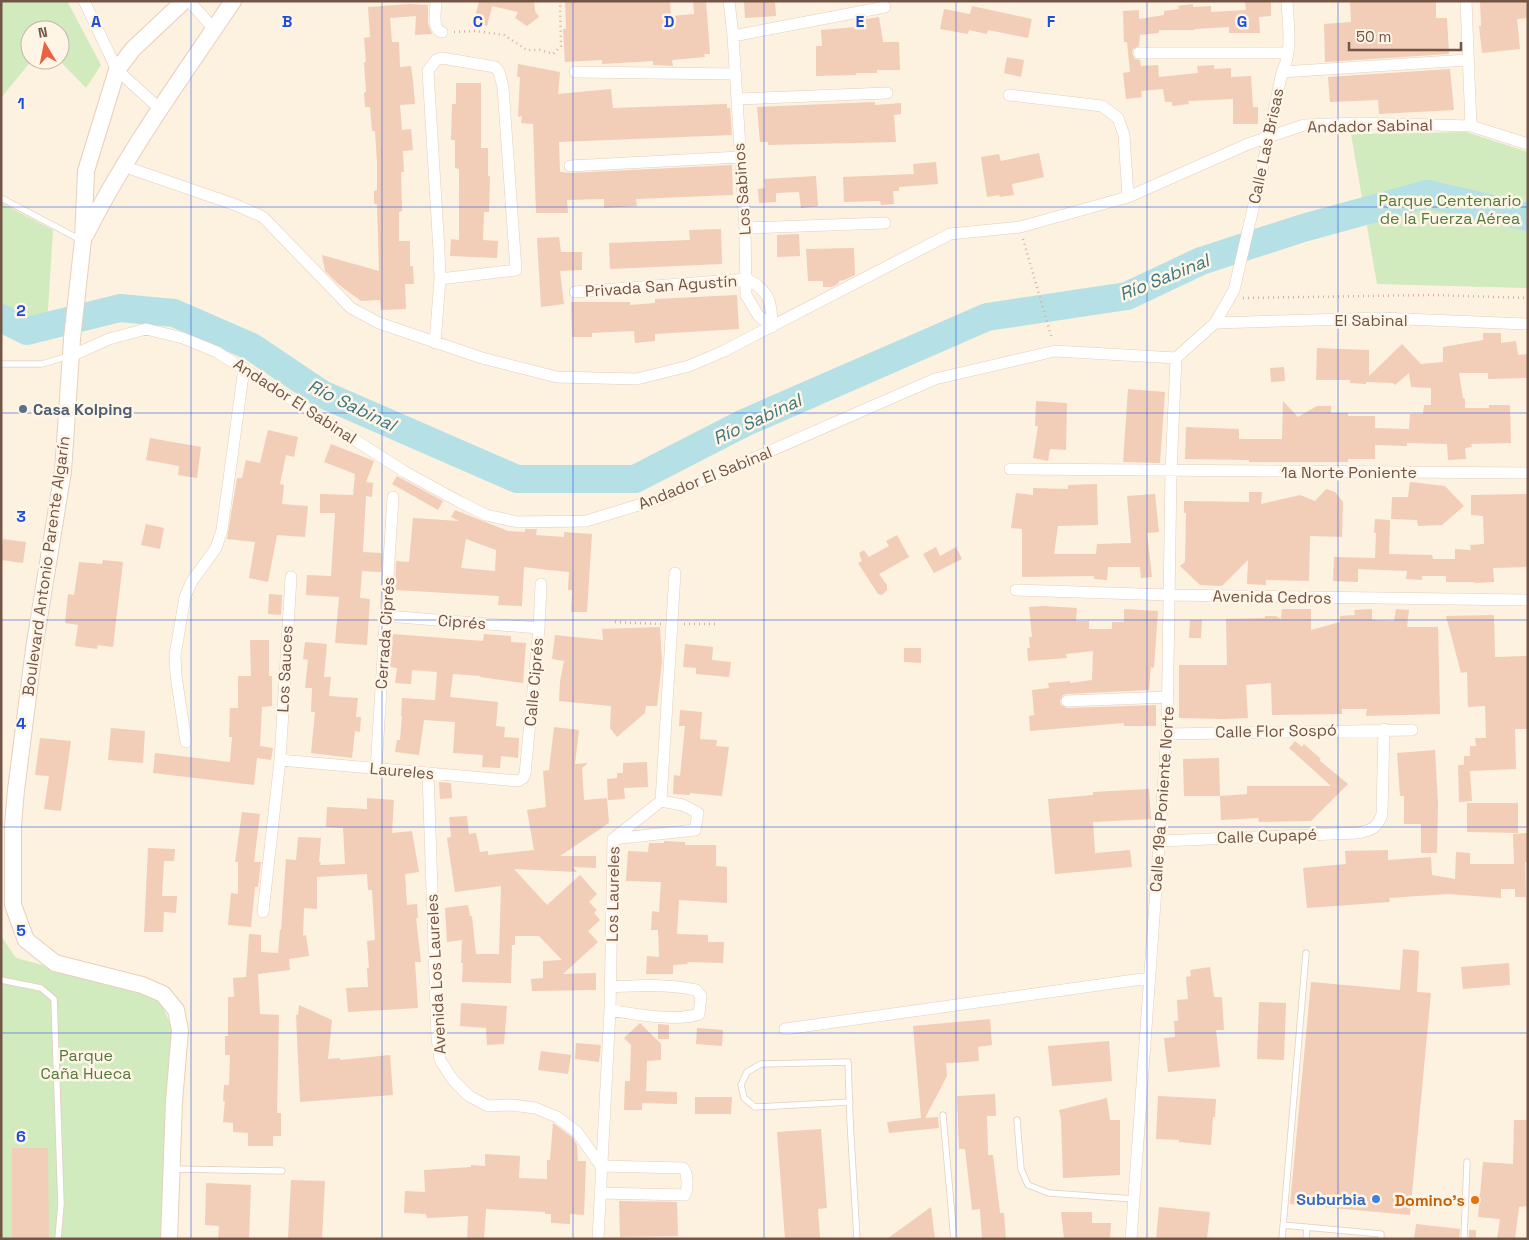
<svg xmlns="http://www.w3.org/2000/svg" width="1529" height="1240" font-family="'Space Grotesk',sans-serif">
<style>
.green{fill:#d1eabe}
.lines{fill:none;stroke-linecap:round;stroke-linejoin:round}
.river{stroke:#b4e0e6;stroke-width:28}
.building{fill:#f2cdb7;fill-rule:evenodd}
.lane-casing{stroke:#e3cebf;stroke-width:7}
.street-casing{stroke:#e3cebf;stroke-width:12}
.secondary-casing{stroke:#e8cfbc;stroke-width:18}
.path{stroke:#d7b09a;stroke-width:2.5;stroke-dasharray:1 4;stroke-linecap:butt}
.lane{stroke:#fff;stroke-width:5.5}
.street{stroke:#fff;stroke-width:11}
.secondary{stroke:#fff;stroke-width:16}
.grid{fill:none;stroke:#1d4ed8;stroke-width:1;stroke-opacity:0.55}
.service-dot{fill:#5c6f8a;stroke:#fff5e6;stroke-width:2}
.shop-dot{fill:#3f7fe0;stroke:#fff5e6;stroke-width:2}
.food-dot{fill:#e8710a;stroke:#fff5e6;stroke-width:2}
.labels{text-anchor:middle;dominant-baseline:central;stroke-width:5;stroke-linejoin:round;paint-order:stroke}
.street-label{font-size:16px;fill:#735547;stroke:#fff5e6}
.park-label{font-size:16px;fill:#52793f;stroke:#fff5e6}
.service-label{font-size:16px;font-weight:bold;fill:#4e5e75;stroke:#fff5e6;text-anchor:start}
.shop-label{font-size:16px;font-weight:bold;fill:#366cbe;stroke:#fff5e6;text-anchor:end}
.food-label{font-size:16px;font-weight:bold;fill:#c56008;stroke:#fff5e6;text-anchor:end}
.water-label{font-size:18px;font-style:italic;fill:#3e7781;stroke:#fff5e6}
.grid-label{font-size:16px;text-anchor:middle;font-weight:bold;fill:#1d4ed8;stroke:#fff5e6;stroke-width:5;stroke-linejoin:round;paint-order:stroke}
</style>
<rect width="100%" height="100%" fill="#fdf1e0"/>
<path class="green" d="M1,1H67L101,65L86,88L59,60H60V30H30V60H32L1,98Z
M1466,132L1528,152V288L1377,284L1351,134Z
M1,203L53,230L47,325L27,331L1,318Z
M1,936L16,958L158,996L172,1028L166,1239H1Z"/>
<g class="lines">
<path class="river" d="M1,318L27,331L120,308L174,313L252,347L322,394L517,479H635L744,423L987,317L1127,296L1201,261L1303,228L1427,194L1528,217"/>
</g>
<path class="building" d="M479,1H534L535,11L539,17L527,26L515,18L518,12L492,6L493,3L487,26L474,21Z
M565,1H670L671,16L694,14L693,1H706L710,54H704L705,57L672,60L673,66L653,65V61L602,64V60L565,62L563,29H566Z
M744,1H775L776,16L745,18Z
M1245,1H1271V16L1259,17L1260,33H1229V27L1195,29V30H1159V33L1140,35L1139,46L1133,49L1132,53L1135,59L1140,60L1141,66L1158,65L1159,77L1198,73L1197,66L1214,65V69L1231,68V77L1251,76L1253,107H1258V124H1233V99L1188,101L1189,104L1172,106V102H1165L1163,89L1141,91L1142,97L1126,99L1123,73L1130,72L1127,42H1124L1123,11L1139,10V19L1164,15V11L1179,9L1178,6L1193,4V7L1211,6V12L1246,10Z
M1350,1H1436V18H1447L1449,54L1325,62L1324,24L1351,22Z
M1480,1H1528V18L1517,19L1520,49L1482,53L1479,26H1481Z
M410,4L428,5V24L432,34L415,35L416,16L390,18L392,42H399L400,67L411,66L413,81L415,104L400,105L402,130L411,129L413,150L403,151L404,172H401L402,211L399,212V241H410V266H413L414,284H405L406,309L381,310L380,300L361,301L338,284L325,271L322,255L379,271L377,204H374V191L377,190V163L375,131H372L370,107H365L364,93L366,92L364,62H366L364,38L370,37L368,7Z
M972,6L1032,19L1028,38L988,30L987,34L969,30L968,34L940,29L944,9L970,14Z
M879,17L883,42H899L900,70H877V73H856V75L816,76V46H822L821,30L856,27L854,21Z
M1007,57L1024,60L1021,77L1004,73Z
M518,64L560,72L558,94L611,89L613,108L727,104V108H730L732,135L559,142L560,172L570,173L732,165L733,195L636,199L637,206L604,208V199L567,200L568,213H536L533,124L521,123L522,116L518,117L520,77H517Z
M1450,69L1454,110L1379,114L1378,100L1330,102L1328,77Z
M456,83H481V148H488V176H490L489,212H484L483,240L498,241L497,258L450,256L451,239L459,240V169L455,168V140H451L452,104H456Z
M875,102V105L901,103V114L894,115L896,142L768,145V142H760L757,107Z
M1039,153L1044,177L1012,184L1014,195L1000,197L999,195L987,197L981,157L999,154L1001,161Z
M936,162L938,184L899,187V191H893L894,204L881,205L880,201L844,202L843,177L914,174L913,164Z
M816,176L818,206L801,208L799,192L776,193V202L759,203L758,189L765,188L764,179Z
M721,229L722,264L610,269L609,243L690,240L689,230Z
M799,234L800,256L777,257V235Z
M559,237L561,252H582V270L560,271L564,304L541,307L537,238Z
M854,248L855,275L844,280L839,281V283L832,287H823V281H808L806,249Z
M737,295L739,329L655,334V341L635,343L634,331L592,333V337H572L571,302H630V305L655,303V299Z
M1483,333H1501V343L1516,341L1518,355L1528,354V378L1488,379V373H1459L1463,398L1465,399V408H1489V405H1510L1511,443L1471,444L1472,447L1465,448L1466,459L1448,460L1447,444L1407,443V446L1375,445V459H1348V462H1249V460L1185,459L1186,427L1239,429V439H1282L1283,401L1298,417L1317,406H1331V413H1348V416H1375V428L1409,429L1410,414H1423L1424,405H1431V388L1411,387L1409,373L1395,385L1393,383L1366,382V384L1350,383V380H1316L1317,348L1369,350V376L1402,344L1421,364L1443,362V347L1483,340Z
M1284,367L1285,381L1271,382L1270,368Z
M1128,389L1165,392L1160,463L1123,462Z
M1036,401L1067,403L1066,450L1050,449L1048,461L1033,458L1038,426H1035Z
M268,430L298,437L294,457L286,455L280,484L284,485L282,504L308,506L305,537L277,535L268,582L249,578L255,542L227,539L237,478H242L246,460L260,463Z
M150,438L201,447L197,478L178,475L179,466L146,460Z
M331,444L374,461L366,482L373,483L372,497L366,496L363,552L381,553L382,560L381,572L362,571L360,598L370,599L367,645L335,643L339,597L306,595L307,575L331,576L335,513H320V494L353,495L355,474L324,462Z
M397,476L443,501L438,510L392,484Z
M1410,482L1445,486L1464,506L1442,525L1418,526L1417,520L1391,519L1392,497H1408Z
M1097,484L1098,525L1058,526L1054,554H1096L1097,544L1131,543L1127,496L1155,494L1159,532L1147,533L1152,577L1141,578L1140,567H1108L1107,580L1094,579V576L1022,577V529L1011,528L1016,493L1033,495V488L1068,489V485Z
M1326,489L1335,492L1343,502L1342,537L1310,536L1309,581L1266,580V585L1247,584L1248,560L1222,586L1200,585L1180,566L1185,562L1186,513H1184V501L1249,502V492H1262L1261,504L1300,495L1315,501Z
M1528,494V567L1493,568L1494,582L1474,583V582H1446V576H1422V580L1406,579L1407,571L1358,569V582L1333,581L1334,557L1375,558L1376,533H1374L1375,519L1390,520L1389,554L1432,555L1433,559H1455V549L1471,550L1470,545L1484,544L1483,516L1471,515V495Z
M455,510L508,531L525,532V529H537L536,535L564,537V532L592,534L587,612H571L572,590H568L569,572L549,570L524,567L522,606L498,605L499,596L395,590L396,561L409,562L413,518L459,521L451,517ZM466,539L496,550L495,571L461,568Z
M146,524L164,528L160,549L141,545Z
M897,535L909,557L879,574L887,585V590L882,595L878,594L858,563L862,561L859,553L864,550L869,557L889,546L886,541Z
M3,539L26,542L23,563L1,560Z
M936,547L940,556L956,547L962,559L934,573L923,554Z
M103,560L123,562L113,647L98,645L97,649L75,646L78,625L65,623L68,594L74,595L79,562L102,564Z
M269,594L282,595L281,615L268,614Z
M1043,606L1077,608L1076,621H1089V629H1112V622H1124V609L1158,611L1154,668L1151,667L1149,690L1067,694L1063,695L1060,701L1061,705L1067,708L1156,705V726H1124V723L1030,731L1029,716L1034,715L1032,690L1049,688L1048,683L1070,681V683L1092,680L1093,651L1066,654L1067,658L1028,661L1027,648H1030L1029,637H1032L1029,607Z
M1282,609H1311V630L1340,622V616L1355,615L1354,610L1372,609V620L1394,621L1396,609L1409,610L1407,627H1438L1440,714L1366,716L1367,709H1342V714L1272,715L1271,683L1246,685L1248,718L1225,719L1179,718V665H1227L1226,619L1265,618V616H1276L1281,619Z
M1494,615L1495,657L1528,656V729H1515L1516,769L1470,771L1472,801L1459,802L1458,765H1464V756H1470V746H1476L1475,738H1486L1485,706L1468,707L1467,672L1461,673L1446,616Z
M1190,620H1202L1201,638H1189Z
M660,627L662,662L657,706H646L645,713L617,737L610,728L611,706L559,701L560,681L564,661L552,659L555,635L603,640L602,629Z
M392,634L483,641L484,634L511,636V642L526,643L523,683L480,677V676L453,674L450,697L498,702L496,726L505,727L504,737L519,738L518,758L501,756L500,768L482,767L483,755L453,753L455,722L424,720L419,755L395,752L397,740H400L402,716H401L402,698L435,700L437,672L412,670L411,684L395,683L397,668L390,667Z
M250,640H269V676H272V706L262,707L260,746L273,748L271,760L257,758L254,785L153,773L155,753L230,762L232,737H229L230,708H238V676H251Z
M305,642L327,644L324,677H331L329,696L358,698L356,717H361L360,732L355,731L352,758L311,753L315,712H311L312,688H305L308,660L303,659Z
M685,644L713,647L712,660L731,662L729,677L696,674V668L683,667Z
M904,648H921V663L904,662Z
M680,710L702,712L700,739L717,740L716,746L729,747L722,796L690,793V795L673,794L674,775L680,776L685,726H679Z
M554,727L579,730L575,764L588,763L582,768L584,800L607,798L609,823L560,856H596V868L573,867L577,872L514,869L547,905L580,875L597,894L589,902L597,910L594,913L600,920L588,931L598,942L563,974L596,973V990L532,991L531,979L543,978V961L562,960L539,936H515V945H512L511,983L462,982L463,963H461L462,940L447,942L445,908L468,905L470,916H472L476,954H499L501,886L455,892L447,838L451,837L449,817L467,816L469,834L476,833L480,852L488,851V855L534,850L527,810L546,807L543,771L549,770Z
M111,728L145,731L143,763L108,760Z
M40,738L71,741L61,811L44,809L49,776L35,775Z
M1295,741L1302,747L1304,744L1321,759L1319,760L1348,784L1311,821L1259,822L1258,818L1221,820L1220,796L1247,794V786H1331L1289,748Z
M1435,750L1438,803L1437,853H1421V824H1404V796H1400L1397,753Z
M1219,758L1220,796H1184L1183,759Z
M647,762L648,787L624,788L625,799L608,800L607,779L617,778V773H623V763Z
M439,782L451,783L452,798L440,799Z
M1149,789L1151,819L1093,822L1095,853L1130,850L1132,867L1055,874L1048,799L1093,795V792Z
M367,798L394,800L392,833L412,831L419,872L405,874L407,905L417,904L418,918H416L421,962H415L418,1008L348,1012L346,988L368,987L367,968H369L367,941L375,940L372,890H368L367,874L317,877V909L304,908L303,936L306,935L309,956L289,959L290,970L258,974L260,1014L279,1015L277,1113H281V1136H273V1146H248V1133L233,1132V1123L223,1122L225,1101H223L224,1085H229L230,1055H225V1036H228V997H234L233,978L246,977L249,934L261,935V952L278,953L280,930H281L286,859L296,860L298,837L321,838L319,862H321L320,865L345,864L343,828L326,827L327,807L367,809Z
M1467,803H1518V833L1467,832Z
M242,812L260,814L254,862H261L258,887H255L251,927L228,925L231,893L238,894V862H235Z
M1528,833V862H1525L1526,897H1515V889H1501V898L1448,894L1389,898L1390,902L1307,908L1303,868L1346,864L1345,851L1388,850V860L1431,857L1432,875L1455,879L1456,852L1470,853V864H1514L1513,834Z
M664,841L685,842V845H716V866L727,867V903L679,900L677,934L708,935V942H724L723,963L687,962L688,964L673,965V974H646L647,956L659,957L658,930H651L652,911L659,912L661,882L626,881L628,851L648,852L649,843H664Z
M148,848L175,849L174,861H164L162,896H177L176,913L164,912L163,932H144Z
M1403,949L1419,951L1417,992L1431,993L1410,1215L1290,1204L1311,982L1400,990Z
M1509,963L1510,985L1463,989L1461,967Z
M1210,967L1214,997H1222L1224,1030H1216L1220,1067L1168,1072L1164,1038L1175,1037L1174,1021H1178L1177,1000L1188,999L1186,977L1191,976L1190,970Z
M1259,1002L1286,1003L1284,1060L1257,1059Z
M461,1003L507,1006L504,1044L487,1045L486,1028L460,1026Z
M299,1005L332,1020L328,1059L340,1058V1060L390,1055L393,1095L300,1102L296,1015H298Z
M990,1019L992,1045L978,1047L979,1061L955,1063V1060L954,1063H946L947,1076L925,1118L938,1117L939,1128L889,1133L887,1122L921,1118L913,1026Z
M640,1023L661,1044V1060L647,1061L646,1091L677,1092V1104L642,1103V1110H624L625,1081H630L631,1045L624,1038Z
M658,1024L669,1025V1039H658Z
M697,1028L723,1030L722,1046L696,1044Z
M1109,1041L1112,1081L1052,1086L1048,1046Z
M576,1043L601,1045L599,1062L575,1059Z
M541,1051L571,1055L568,1074L538,1070Z
M995,1094L996,1116H987L988,1155H993L1000,1213H1004L1006,1239H982L980,1209L972,1210L965,1149H959L957,1096Z
M1158,1096L1216,1099L1215,1117H1213L1211,1145L1179,1142V1140L1156,1139Z
M695,1097H732L731,1114H695Z
M1107,1098L1110,1120H1120V1175L1063,1178L1061,1119L1059,1110Z
M1514,1120H1528V1206L1519,1207L1515,1239H1497L1500,1219L1478,1217L1483,1162L1513,1164Z
M553,1123L572,1137L577,1145L578,1161H586L584,1215L570,1214V1224L551,1223V1214H545V1212L486,1209L484,1239H467L468,1216L427,1218L426,1214L404,1213L405,1191L425,1192L424,1170L471,1167V1165L485,1166V1154L520,1156L519,1178L547,1179V1160H550Z
M821,1129L827,1208L818,1209L820,1239H785L777,1132Z
M12,1148H48L49,1239H12Z
M291,1180L325,1181L322,1239H288Z
M206,1183L251,1185L249,1239H218L219,1226L205,1225Z
M619,1201L677,1202L678,1236L620,1237Z
M931,1207L935,1239H887Z
M1159,1207L1210,1212L1207,1239H1156Z
M1061,1212H1092V1223H1111L1110,1239H1064Z
M1416,1224L1460,1229L1459,1239H1414Z
M1469,1230H1476V1239H1469Z"/>
<g class="lines">
<defs>
<path id="lane" d="M1,198L81,240
M1,364H42L69,356
M1,980L41,988L54,999L61,1204L58,1239
M850,1102L755,1107L744,1098L741,1085L747,1072L761,1064L848,1062L850,1120L857,1239
M943,1115L954,1239
M1017,1120L1021,1169L1028,1185L1049,1193L1134,1199
M173,1169L282,1171
M1283,1225L1381,1234V1239
M1282,1239L1306,953
M1306,1239L1307,1227
M1464,1239L1467,1162"/>
<path id="street" d="M84,1L117,70L160,109
M189,1L214,29
M436,1C436,11 431,29 442,32
M729,1L733,36L745,228L746,295L758,315L772,327
M1466,1L1471,126
M733,36L885,7
M1139,53H1288
M575,72L734,74
M1282,72L1467,60
M1009,95L1102,106L1118,118L1124,135L1128,197
M737,99L887,93
M123,166L236,205L263,217L351,308L379,323L482,358L557,377L637,379L689,366L724,351L950,234L1020,227L1128,197L1248,144L1304,125L1358,123L1471,126L1528,144
M570,166L740,157
M745,228L885,223
M747,279C770,291 772,303 772,327
M575,292L747,279
M1215,323L1380,318L1528,324
M435,343L440,279L439,251L428,71L436,60L442,58L495,67L499,72L503,87L516,270L440,279
M71,356L109,339L146,329L183,338L217,352L405,472L460,502L486,515L518,522L586,521L665,497L935,379L1055,351L1176,358L1215,323L1234,290L1260,179L1282,72C1293,51 1288,24 1287,1
M1010,469L1528,473
M1016,590L1170,595L1528,600
M386,616L539,628
M1067,701L1168,697
M1167,734L1412,730
M186,742L176,676L175,655L185,597L192,581L216,548L222,530L244,368
M280,760L518,781L523,778L525,774L539,628L541,584
M376,769L393,497
M428,773L437,1037L440,1060L453,1080L469,1096L488,1106L512,1105L535,1108L557,1117L577,1132L601,1166L683,1168C688,1173 688,1188 685,1195L600,1193
M613,839L661,801L675,573
M613,839L695,830L698,813L683,805L661,801
M1160,841L1357,833C1370,831 1378,828 1382,814L1384,729
M263,912L280,760L291,577
M610,1010C633,1014 677,1022 699,1014L701,996L696,990C667,984 640,985 610,987
M785,1029L1149,978
M598,1239L610,1010L613,839
M1131,1239L1167,734L1171,471L1176,358"/>
<path id="secondary" d="M86,234C127,152 182,77 233,1
M169,1239L174,1102L180,1030L176,1010L163,994L142,985L55,963L26,940L13,905V825L16,790L34,649L63,471L72,339L83,240L86,171L117,70L133,49L184,1"/>
</defs>
<use href="#lane" class="lane-casing"/>
<use href="#street" class="street-casing"/>
<use href="#secondary" class="secondary-casing"/>
<path class="path" d="M454,32L475,31L504,35L527,50H540L553,54L561,46L560,1
M1023,239L1052,339
M1243,298L1432,295L1528,298
M615,622L661,624
M684,624H719"/>
<use href="#lane" class="lane"/>
<use href="#street" class="street"/>
<use href="#secondary" class="secondary"/>
</g>
<path class="grid" d="M191,1V1239M382,1V1239M573,1V1239M764,1V1239M956,1V1239M1147,1V1239M1338,1V1239M1,207H1528M1,413H1528M1,620H1528M1,827H1528M1,1033H1528"/>
<circle class="service-dot" cx="23" cy="409" r="5"/>
<circle class="shop-dot" cx="1376" cy="1199" r="5"/>
<circle class="food-dot" cx="1475" cy="1200" r="5"/>
<g class="labels">
<g class="street-label">
<text transform="translate(1370 126) rotate(-1)">Andador Sabinal</text>
<text transform="translate(1266 146) rotate(-78)">Calle Las Brisas</text>
<text transform="translate(742 189) rotate(-94)">Los Sabinos</text>
<text transform="translate(661 286) rotate(-4)">Privada San Agustín</text>
<text x="1371" y="320">El Sabinal</text>
<text transform="translate(295 401) rotate(33)">Andador El Sabinal</text>
<text x="1349" y="472">1a Norte Poniente</text>
<text transform="translate(705 478) rotate(-22)">Andador El Sabinal</text>
<text transform="translate(46 566) rotate(-82)">Boulevard Antonio Parente Algarín</text>
<text transform="translate(1272 597) rotate(1)">Avenida Cedros</text>
<text transform="translate(462 622) rotate(4)">Ciprés</text>
<text transform="translate(385 633) rotate(-86)">Cerrada Ciprés</text>
<text transform="translate(285 669) rotate(-87)">Los Sauces</text>
<text transform="translate(534 682) rotate(-85)">Calle Ciprés</text>
<text transform="translate(1276 731) rotate(-1)">Calle Flor Sospó</text>
<text transform="translate(402 771) rotate(5)">Laureles</text>
<text transform="translate(1162 799) rotate(-86)">Calle 19a Poniente Norte</text>
<text transform="translate(1267 836) rotate(-2)">Calle Cupapé</text>
<text transform="translate(613 894) rotate(-89)">Los Laureles</text>
<text transform="translate(436 974) rotate(-93)">Avenida Los Laureles</text>
</g>
<g class="park-label">
<text x="1450" y="200">Parque Centenario<tspan x="1450" dy="18">de la Fuerza Aérea</tspan></text>
<text x="86" y="1055">Parque<tspan x="86" dy="18">Caña Hueca</tspan></text>
</g>
<g class="service-label">
<text x="33" y="409">Casa Kolping</text>
</g>
<g class="shop-label">
<text x="1366" y="1199">Suburbia</text>
</g>
<g class="food-label">
<text x="1465" y="1200">Domino's</text>
</g>
<g class="water-label">
<text transform="translate(1164 277) rotate(-22)">Río Sabinal</text>
<text transform="translate(352 405) rotate(26)">Río Sabinal</text>
<text transform="translate(757 419) rotate(-25)">Río Sabinal</text>
</g>
</g>
<g class="grid-label">
<text x="96" y="27">A</text>
<text x="287" y="27">B</text>
<text x="478" y="27">C</text>
<text x="669" y="27">D</text>
<text x="860" y="27">E</text>
<text x="1051" y="27">F</text>
<text x="1242" y="27">G</text>
<text x="21" y="109">1</text>
<text x="21" y="316">2</text>
<text x="21" y="522">3</text>
<text x="21" y="729">4</text>
<text x="21" y="936">5</text>
<text x="21" y="1142">6</text>
</g>
<rect width="1529" height="1240" fill="none" stroke="#735547" stroke-width="5"/>
<g transform="translate(45 45) rotate(350)"><circle r="24" fill="#fff5e6" stroke="#c7b5a6"/>
<path d="M0-4L9 19L0 12L-9 19Z" fill="#ea6241"/>
<text y="-8" font-size="14" font-weight="bold" text-anchor="middle" fill="#735547">N</text>
</g>
<path d="M1349 42v8h112v-8" fill="none" stroke="#735547" stroke-width="2.5"/>
<text x="1356" y="42" font-size="15" fill="#735547" stroke="#fff5e6" stroke-width="4" paint-order="stroke">50 m</text>
</svg>
